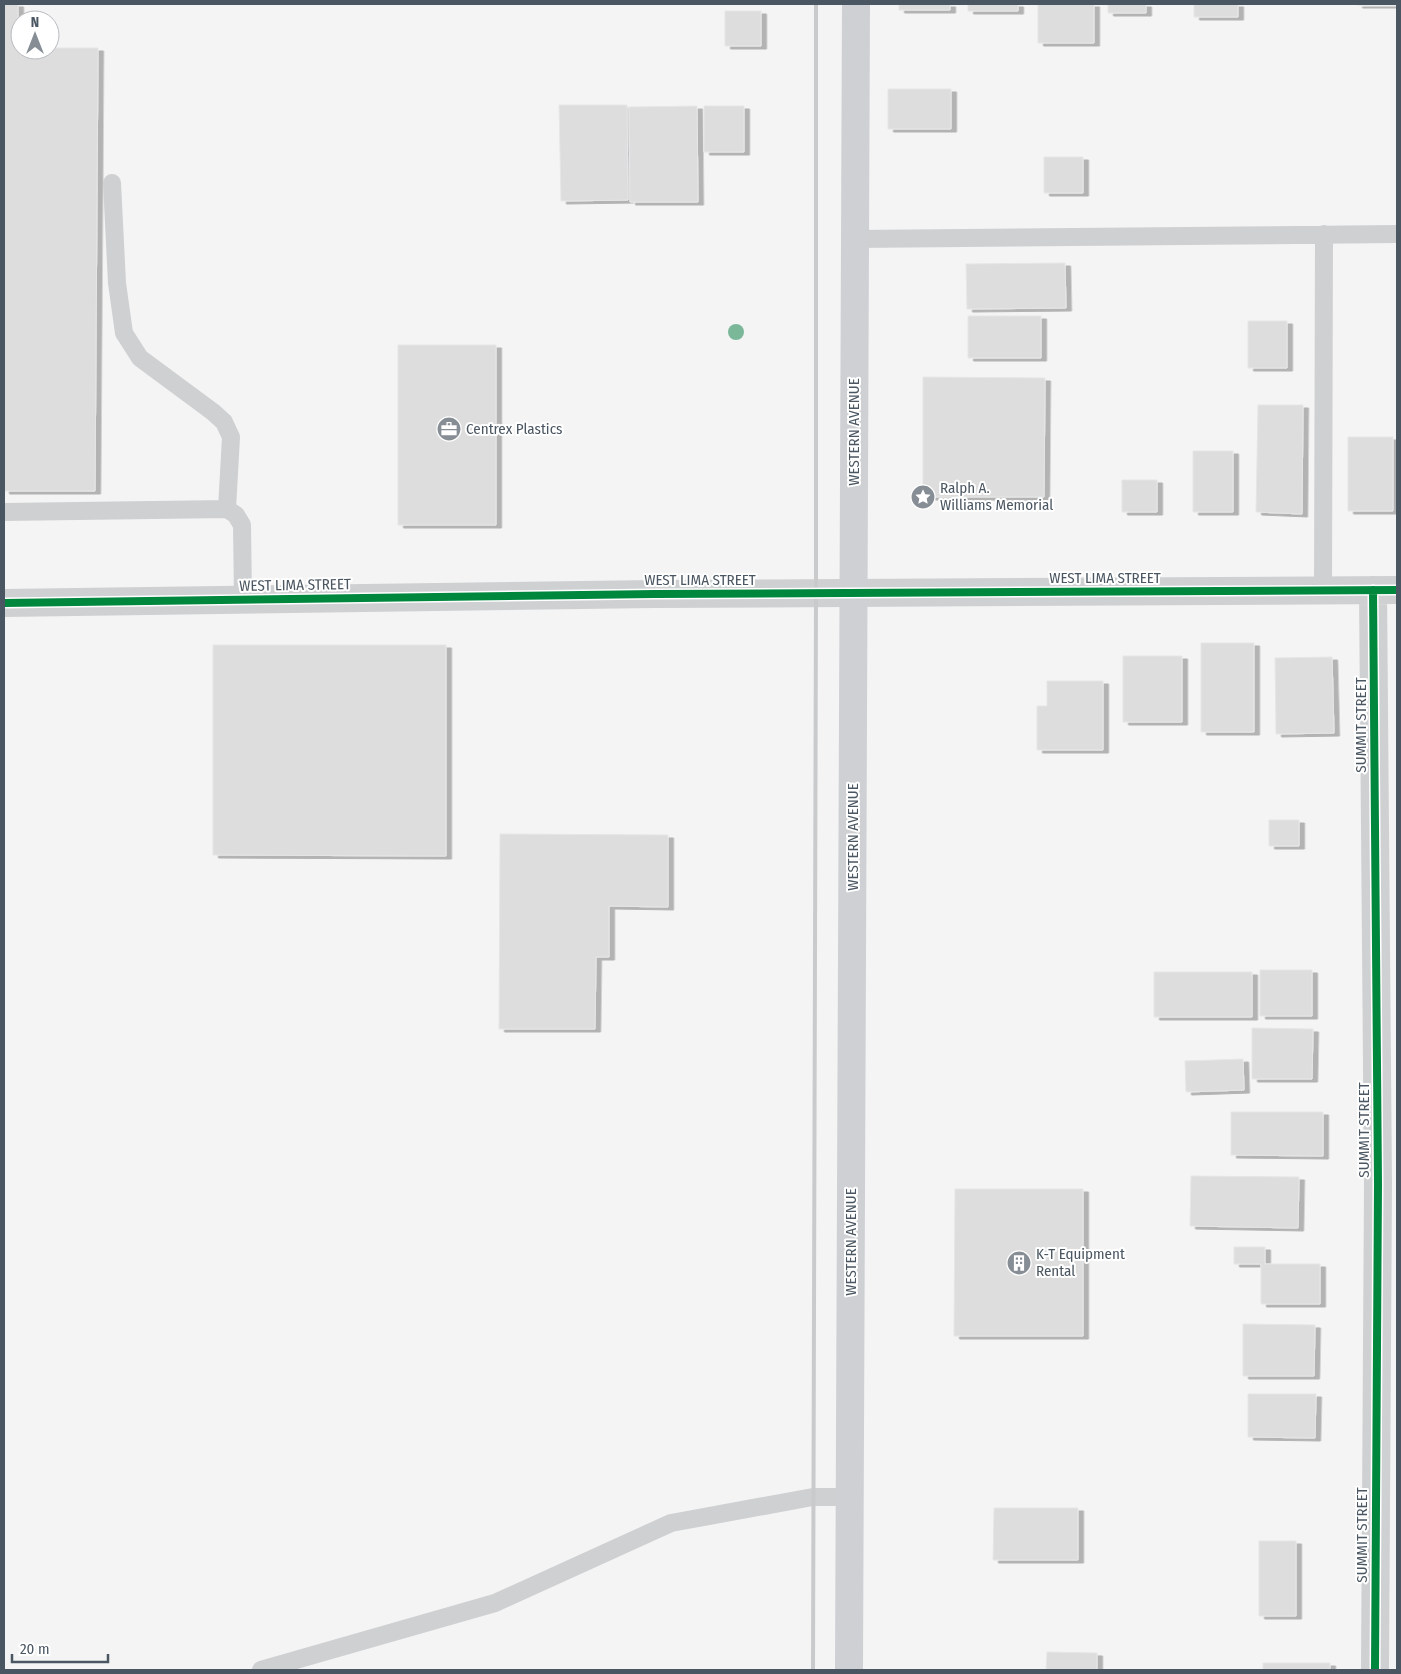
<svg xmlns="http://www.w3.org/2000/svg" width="1401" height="1674" font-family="'Fira Sans Condensed',sans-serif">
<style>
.building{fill:#ddddde;stroke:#e5e6e7;filter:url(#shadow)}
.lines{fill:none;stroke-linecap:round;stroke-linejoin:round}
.service{stroke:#ced0d2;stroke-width:18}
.minor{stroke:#ced0d2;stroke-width:28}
.secondary{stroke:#ced0d4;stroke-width:28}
.rail{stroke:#c9cacc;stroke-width:4}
.cycleway-casing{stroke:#fff;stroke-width:11}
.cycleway{stroke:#00873e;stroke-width:8}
.tree{fill:#7ab899}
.labels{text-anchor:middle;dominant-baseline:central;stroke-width:4;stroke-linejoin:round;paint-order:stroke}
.poi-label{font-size:15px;fill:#4a5661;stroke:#fff;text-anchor:start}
.street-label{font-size:15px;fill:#4a5661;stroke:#fff}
</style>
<defs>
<filter id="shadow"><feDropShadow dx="5.5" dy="3" stdDeviation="0" flood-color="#0004"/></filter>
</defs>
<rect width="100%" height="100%" fill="#f4f4f4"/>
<path class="building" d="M4,4H18V48H20V50H50V48H98L95,491H4Z
M899,4H950V10H899Z
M968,4H1018V11H968Z
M1038,4H1094V43H1038Z
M1108,4H1146V13H1108Z
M1194,4H1238V17H1194Z
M1357,4H1397V5H1357Z
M725,11H761V46H725Z
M888,89H951V129H888Z
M559,105H627L628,200L561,201Z
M697,106L698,202H630L629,107Z
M704,106H744V152H704Z
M1044,157H1083V193H1044Z
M1065,263L1066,308L967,309L966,264Z
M968,316H1041V358H968Z
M1248,321H1287V368H1248Z
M398,345H496V525H398Z
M923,377L1045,378L1044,497H923Z
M1258,405H1303L1302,514L1256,512Z
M1348,437H1393V511H1348Z
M1193,451H1233V512H1193Z
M1122,480H1157V512H1122Z
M1201,643H1254V732H1201Z
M213,645H446V856L213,855Z
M1123,656H1182V722H1123Z
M1332,657L1334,733L1276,734L1275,658Z
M1047,681H1103V750H1037V706H1047Z
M1269,820H1299V846H1269Z
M500,834L668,835V907L609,906V957H596L595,1029H499Z
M1260,970H1312V1016H1260Z
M1154,972H1252V1017H1154Z
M1252,1028L1313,1029L1312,1079H1252Z
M1243,1059L1244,1090L1186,1092L1185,1061Z
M1231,1112H1323V1156L1231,1155Z
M1191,1176L1299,1177L1298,1228L1190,1226Z
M955,1189H1083V1336H954Z
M1234,1247H1265V1264H1320V1304H1261V1264H1234Z
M1243,1324L1315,1325L1314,1376H1243Z
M1248,1394H1316L1315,1438L1248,1437Z
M994,1508H1078V1560H993Z
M1259,1541H1296V1616H1259Z
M1047,1652L1097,1653V1670H1046Z
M1263,1663H1330V1670H1263Z"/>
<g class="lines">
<path class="service" d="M112,183L117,283L124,333L140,358L213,412L224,422L231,437L227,509
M855,239L1397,234
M4,512L227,509L236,515L242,525L243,600
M1323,590L1324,234
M261,1670L495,1603L671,1523L813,1497H849"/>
<path class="minor" d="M1373,590L1378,1184L1375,1670
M4,603L655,594L1397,590"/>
<path class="secondary" d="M849,1670L856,4"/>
<path class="rail" d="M813,1670L816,594V4"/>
<defs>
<path id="cycleway" d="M1373,590L1378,1184L1375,1670
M4,603L655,594L1397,590"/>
</defs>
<use href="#cycleway" class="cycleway-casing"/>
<use href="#cycleway" class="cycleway"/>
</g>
<circle class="tree" cx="736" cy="332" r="8"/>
<defs>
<symbol id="office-disc" viewBox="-11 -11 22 22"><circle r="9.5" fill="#868d94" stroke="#fff"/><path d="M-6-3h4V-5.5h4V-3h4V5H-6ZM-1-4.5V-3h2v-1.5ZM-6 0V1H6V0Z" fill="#fff"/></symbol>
<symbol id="sight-disc" viewBox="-11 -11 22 22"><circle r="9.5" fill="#868d94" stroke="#fff"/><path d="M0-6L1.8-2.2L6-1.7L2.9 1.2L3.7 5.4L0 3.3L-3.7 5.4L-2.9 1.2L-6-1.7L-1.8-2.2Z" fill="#fff"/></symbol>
<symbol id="building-disc" viewBox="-11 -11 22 22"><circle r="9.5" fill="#868d94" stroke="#fff"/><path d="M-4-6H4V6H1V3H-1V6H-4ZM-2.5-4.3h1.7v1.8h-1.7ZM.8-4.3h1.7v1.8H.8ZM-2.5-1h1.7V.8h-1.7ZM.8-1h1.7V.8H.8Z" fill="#fff"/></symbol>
</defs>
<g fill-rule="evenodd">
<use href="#office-disc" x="435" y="415" width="28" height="28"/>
<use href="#sight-disc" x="909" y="483" width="28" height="28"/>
<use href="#building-disc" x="1005" y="1249" width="28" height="28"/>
</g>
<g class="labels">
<g class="poi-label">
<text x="466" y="429">Centrex Plastics</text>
<text x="940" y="488">Ralph A.<tspan x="940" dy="17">Williams Memorial</tspan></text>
<text x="1036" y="1254">K-T Equipment<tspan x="1036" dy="17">Rental</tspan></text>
</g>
<g class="street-label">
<text transform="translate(854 432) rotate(-90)">WESTERN AVENUE</text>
<text x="1105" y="578">WEST LIMA STREET</text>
<text x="700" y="580">WEST LIMA STREET</text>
<text transform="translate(295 585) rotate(-1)">WEST LIMA STREET</text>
<text transform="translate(1361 725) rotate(-90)">SUMMIT STREET</text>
<text transform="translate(853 837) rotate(-90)">WESTERN AVENUE</text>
<text transform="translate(1364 1130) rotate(-90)">SUMMIT STREET</text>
<text transform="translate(851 1242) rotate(-90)">WESTERN AVENUE</text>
<text transform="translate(1362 1535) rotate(-90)">SUMMIT STREET</text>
</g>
</g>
<rect width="1401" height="1674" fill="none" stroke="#4a5661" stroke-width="10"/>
<g transform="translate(35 35)"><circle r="24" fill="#ffffff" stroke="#b7bbc0"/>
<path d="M0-4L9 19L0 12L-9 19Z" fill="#868d94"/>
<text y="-8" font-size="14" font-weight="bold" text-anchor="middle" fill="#4a5661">N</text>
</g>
<path d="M12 1654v8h96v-8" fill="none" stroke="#4a5661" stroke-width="2.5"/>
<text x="20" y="1654" font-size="15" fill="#4a5661" stroke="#ffffff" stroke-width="4" paint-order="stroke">20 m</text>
</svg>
